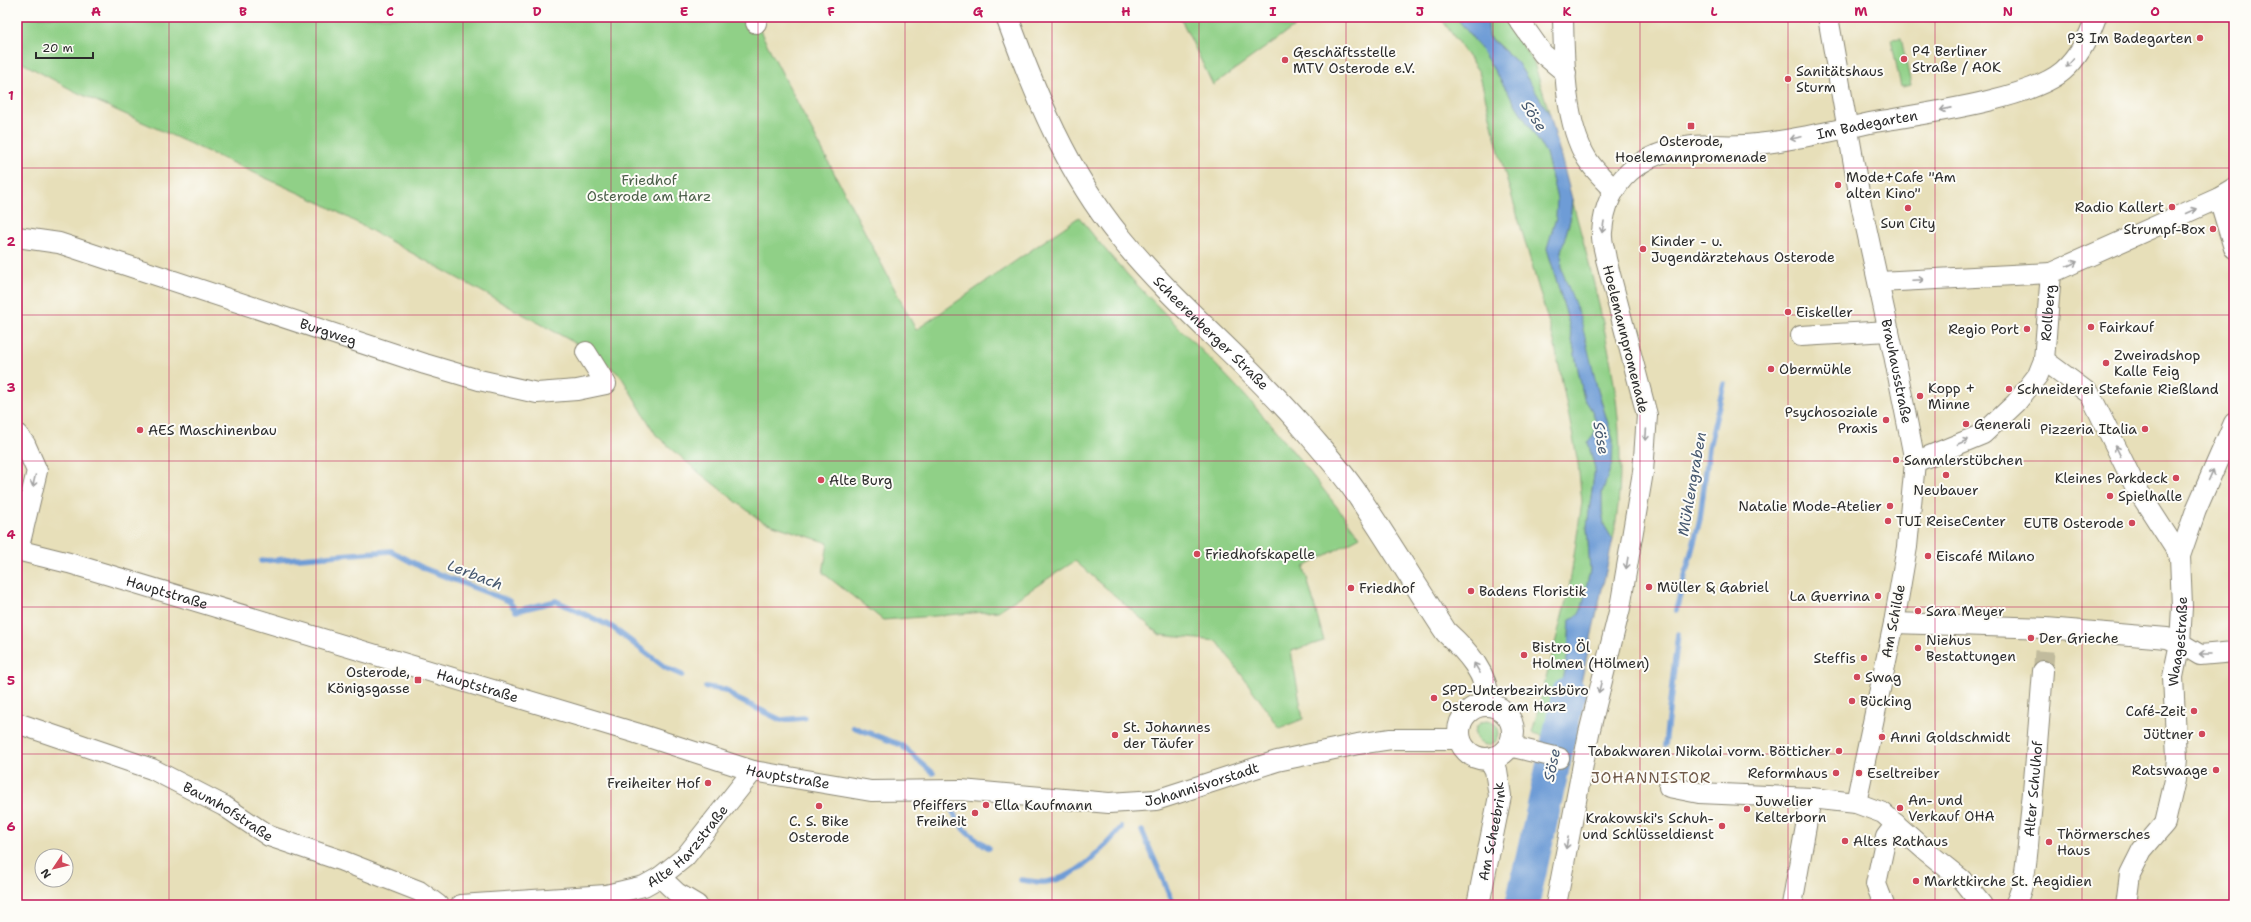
<svg xmlns="http://www.w3.org/2000/svg" width="2251" height="922" font-family="'Shantell Sans',sans-serif">
<style>
.green{fill:#90d087;stroke:#5e7e59}
.water{fill:#6e9cd6;stroke:#4c6480}
.lines{fill:none;stroke-linecap:round;stroke-linejoin:round}
.stream{stroke:#6e9cd6;stroke-width:5.5}
.river{stroke:#6e9cd6;stroke-width:34}
.minor-tunnel{stroke:#c1bb9d;stroke-width:20;stroke-dasharray:20 10;stroke-linecap:butt}
.minor-casing{stroke:#898572;stroke-width:22}
.major-casing{stroke:#898572;stroke-width:24}
.minor{stroke:#fff;stroke-width:20}
.major{stroke:#fff;stroke-width:22}
.oneway{stroke:#a0a0a0}
.grid{fill:none;stroke:#c2185b;stroke-width:1;stroke-opacity:0.55}
.poi-dot{fill:#d1495b;stroke:#fdfcf7;stroke-width:1.5}
.labels{text-anchor:middle;dominant-baseline:central;stroke-width:4;stroke-linejoin:round;paint-order:stroke}
.poi-label{font-size:14px;fill:#2b2b2b;stroke:#fdfcf7;text-anchor:start}
.street-label{font-size:14px;fill:#2b2b2b;stroke:#fdfcf7}
.park-label{font-size:14px;fill:#495d47;stroke:#fdfcf7}
.water-label{font-size:15px;font-style:italic;fill:#46586f;stroke:#fdfcf7}
.neighbourhood-label{font-size:15px;letter-spacing:1px;fill:#705948;stroke:#fdfcf7}
.neatline{fill:none;stroke:#c2185b;stroke-width:1.5}
.grid-label{font-size:13px;text-anchor:middle;font-weight:bold;fill:#c2185b}
</style>
<rect width="100%" height="100%" fill="#fdfcf7"/>
<filter id="ink" filterUnits="userSpaceOnUse"><feTurbulence type="fractalNoise" baseFrequency=".025" numOctaves="2"/><feDisplacementMap in="SourceGraphic" scale="8" xChannelSelector="R" yChannelSelector="G"/><feConvolveMatrix kernelMatrix="1 2 1 2 8 2 1 2 1" color-interpolation-filters="sRGB"/></filter>
<filter id="wash" filterUnits="userSpaceOnUse"><feTurbulence type="fractalNoise" baseFrequency=".012" numOctaves="4" result="noise"/><feDisplacementMap in="SourceGraphic" scale="16" xChannelSelector="R" yChannelSelector="G"/><feGaussianBlur stdDeviation="0.9" result="paint"/><feColorMatrix in="noise" values="0 0 0 0 0 0 0 0 0 0 0 0 0 0 0 0 0 1.4 0 .05"/><feComposite in="paint" operator="in"/></filter>
<g filter="url(#wash)">
<rect width="100%" height="100%" fill="#e7dfb9"/>
<path class="green" d="M17,17H749L756,23L916,330L1079,217C1126,280 1184,330 1237,387C1282,435 1321,486 1360,537L1304,567L1324,641L1291,651L1303,719L1280,728L1217,641L1160,635L1075,561L998,611L883,620L823,573L828,543L761,521L697,471L656,435L621,376L595,354L323,204L74,91L17,60Z
M1180,17H1308L1213,85Z
M1440,17H1456L1479,46L1546,153L1557,199L1556,218L1547,249L1568,320L1584,399C1595,412 1602,429 1588,442L1595,468L1587,527L1590,570L1582,608L1577,616L1570,619L1568,654L1549,737L1532,733L1569,589L1582,502L1578,463L1554,341L1500,156L1479,72Z
M1487,17H1504L1534,63L1550,115L1517,62L1489,36Z
M1901,38L1911,85L1901,87L1891,39Z
M1572,199C1601,310 1635,425 1613,540L1604,525L1602,512V493L1612,463L1613,440L1562,271L1561,251L1570,220Z
M1475 733a12 12 0 1 1 24 0a12 12 0 1 1-24 0Z"/>
<path class="water" d="M1456,17H1487L1489,37L1517,62L1550,115L1572,199L1570,220L1561,251L1562,271L1580,317L1598,391L1613,440L1612,463L1602,493V512L1604,525L1613,540L1573,718H1570L1564,738L1560,740L1549,737L1568,654L1570,619L1577,616L1582,608L1590,570L1587,527L1595,468L1588,442C1602,430 1595,412 1584,399L1568,320L1547,248L1556,218L1557,199L1546,153L1479,46Z"/>
<g class="lines">
<path class="stream" d="M261,561L391,551L423,568L509,601L516,611L556,601L612,627L666,668L682,675
M1676,610L1700,519L1709,447L1724,384
M706,687L726,690L735,698L781,720L804,718
M853,727L901,745L933,773
M1665,745L1678,634
M950,805C959,828 969,834 989,848
M1142,831L1174,905
M1021,880C1029,881 1038,883 1046,882C1078,878 1101,851 1121,828"/>
<path class="river" d="M1522,905L1569,693"/>
</g>
</g>
<g filter="url(#ink)">
<g class="lines">
<path class="minor-tunnel" d="M2043,671L2045,645"/>
<defs>
<g id="minor">
<path d="M1517,17L1543,54L1566,73"/>
<path d="M1563,17C1564,59 1564,122 1587,159C1594,170 1604,179 1613,189"/>
<path id="s1" d="M1828,17L1861,204L1894,355L1915,462L1907,547L1894,623L1856,803"/>
<path d="M756,23L757,17"/>
<path d="M2219,198L2234,248"/>
<path id="s2" d="M17,237L59,243L425,364L479,380L537,393L577,390L606,384L586,352"/>
<path d="M1879,282L2051,273"/>
<path d="M1801,336L1889,331"/>
<path d="M2044,360L2090,394L2135,486L2180,556"/>
<path d="M17,434L25,444L37,471L18,551"/>
<path id="s3" d="M1915,462L1983,434L2016,403L2038,375L2044,360L2051,273L2219,198L2234,189"/>
<path id="s4" d="M17,550L69,563L636,733L753,771L871,791L961,790L1109,803L1156,800L1277,761L1358,744L1391,739H1460"/>
<path d="M1894,623L2046,628L2167,638L2180,643L2200,655L2234,652"/>
<path id="s5" d="M17,723L152,769L224,806L269,836L340,860L419,891L438,905"/>
<path d="M1509,746L1559,758"/>
<path d="M1669,787L1699,793L1811,798L1856,803L1883,813L1926,851L1961,879L1982,905"/>
<path d="M660,877L677,893L697,905"/>
<path id="s6" d="M461,905L606,895L644,886L660,877L685,857L753,771"/>
<path id="s7" d="M1556,905L1589,733L1620,608L1643,472L1647,415L1606,259C1605,251 1601,241 1602,232C1606,179 1642,152 1693,146C1714,144 1736,147 1757,144C1797,140 1836,130 1875,122C1921,114 2029,100 2063,71C2079,57 2089,37 2096,17"/>
<path d="M1792,905L1811,798"/>
<path d="M1884,905L1876,884L1886,837L1896,824"/>
<path id="s8" d="M2015,905C2027,880 2027,851 2030,824C2035,773 2039,722 2043,671"/>
<path id="s9" d="M2126,905L2130,874L2142,850L2165,823L2175,780L2177,758L2173,677L2180,643L2182,607L2180,556L2196,510L2234,423"/>
</g>
<g id="major">
<path id="s10" d="M1007,17C1036,96 1067,172 1120,237C1175,305 1244,359 1301,425C1321,449 1344,473 1361,500C1390,543 1417,588 1446,632C1467,651 1488,674 1489,705"/>
<circle cx="1486" cy="732" r="27"/>
<path id="s11" d="M1478,905L1500,796L1496,770L1490,759"/>
</g>
</defs>
<use href="#minor" class="minor-casing"/>
<use href="#major" class="major-casing"/>
<use href="#minor" class="minor"/>
<use href="#major" class="major"/>
</g>
<defs><path id="oneway-shaft" d="M-6 0H5M1.5-3L5.5 0L1.5 3" fill="none" stroke-width="1.6" stroke-linecap="round" stroke-linejoin="round"/></defs>
<g class="oneway">
<use href="#oneway-shaft" transform="translate(2070 63) rotate(132)"/>
<use href="#oneway-shaft" transform="translate(1946 109) rotate(169)"/>
<use href="#oneway-shaft" transform="translate(1796 138) rotate(168)"/>
<use href="#oneway-shaft" transform="translate(2191 211) rotate(-24)"/>
<use href="#oneway-shaft" transform="translate(1603 227) rotate(100)"/>
<use href="#oneway-shaft" transform="translate(2072 264) rotate(-24)"/>
<use href="#oneway-shaft" transform="translate(1918 280) rotate(-3)"/>
<use href="#oneway-shaft" transform="translate(1646 435) rotate(94)"/>
<use href="#oneway-shaft" transform="translate(1963 442) rotate(-23)"/>
<use href="#oneway-shaft" transform="translate(2118 451) rotate(-116)"/>
<use href="#oneway-shaft" transform="translate(2211 475) rotate(-66)"/>
<use href="#oneway-shaft" transform="translate(34 481) rotate(103)"/>
<use href="#oneway-shaft" transform="translate(1627 563) rotate(99)"/>
<use href="#oneway-shaft" transform="translate(2205 654) rotate(180)"/>
<use href="#oneway-shaft" transform="translate(1477 668) rotate(-121)"/>
<use href="#oneway-shaft" transform="translate(1600 687) rotate(104)"/>
<use href="#oneway-shaft" transform="translate(1567 843) rotate(101)"/>
</g>
</g>
<path class="grid" d="M169,17V905M316,17V905M463,17V905M611,17V905M758,17V905M905,17V905M1052,17V905M1199,17V905M1346,17V905M1493,17V905M1640,17V905M1788,17V905M1935,17V905M2082,17V905M17,168H2234M17,315H2234M17,461H2234M17,607H2234M17,754H2234"/>
<g class="poi-dot">
<circle cx="2200" cy="38" r="4"/>
<circle cx="1904" cy="59" r="4"/>
<circle cx="1285" cy="60" r="4"/>
<circle cx="1788" cy="79" r="4"/>
<rect x="1687" y="122" width="8" height="8" rx="2"/>
<circle cx="1838" cy="185" r="4"/>
<circle cx="2172" cy="207" r="4"/>
<circle cx="1908" cy="208" r="4"/>
<circle cx="2213" cy="229" r="4"/>
<circle cx="1643" cy="249" r="4"/>
<circle cx="1788" cy="312" r="4"/>
<circle cx="2091" cy="327" r="4"/>
<circle cx="2027" cy="329" r="4"/>
<circle cx="2106" cy="363" r="4"/>
<circle cx="1771" cy="369" r="4"/>
<circle cx="2009" cy="389" r="4"/>
<circle cx="1920" cy="396" r="4"/>
<circle cx="1886" cy="420" r="4"/>
<circle cx="1966" cy="424" r="4"/>
<circle cx="2145" cy="429" r="4"/>
<circle cx="140" cy="430" r="4"/>
<circle cx="1896" cy="460" r="4"/>
<circle cx="1946" cy="475" r="4"/>
<circle cx="2176" cy="478" r="4"/>
<circle cx="821" cy="480" r="4"/>
<circle cx="2110" cy="496" r="4"/>
<circle cx="1890" cy="506" r="4"/>
<circle cx="1888" cy="521" r="4"/>
<circle cx="2132" cy="523" r="4"/>
<circle cx="1197" cy="554" r="4"/>
<circle cx="1928" cy="556" r="4"/>
<circle cx="1649" cy="587" r="4"/>
<circle cx="1351" cy="588" r="4"/>
<circle cx="1471" cy="591" r="4"/>
<circle cx="1878" cy="596" r="4"/>
<circle cx="1918" cy="611" r="4"/>
<circle cx="2031" cy="638" r="4"/>
<circle cx="1918" cy="648" r="4"/>
<circle cx="1524" cy="655" r="4"/>
<circle cx="1864" cy="658" r="4"/>
<circle cx="1857" cy="677" r="4"/>
<rect x="414" y="676" width="8" height="8" rx="2"/>
<circle cx="1434" cy="698" r="4"/>
<circle cx="1852" cy="701" r="4"/>
<circle cx="2194" cy="711" r="4"/>
<circle cx="2202" cy="734" r="4"/>
<circle cx="1115" cy="735" r="4"/>
<circle cx="1882" cy="737" r="4"/>
<circle cx="1839" cy="751" r="4"/>
<circle cx="2216" cy="770" r="4"/>
<circle cx="1836" cy="773" r="4"/>
<circle cx="1859" cy="773" r="4"/>
<circle cx="708" cy="783" r="4"/>
<circle cx="986" cy="805" r="4"/>
<circle cx="819" cy="806" r="4"/>
<circle cx="1900" cy="808" r="4"/>
<circle cx="1747" cy="809" r="4"/>
<circle cx="975" cy="813" r="4"/>
<circle cx="1722" cy="826" r="4"/>
<circle cx="1845" cy="841" r="4"/>
<circle cx="2049" cy="842" r="4"/>
<circle cx="1916" cy="881" r="4"/>
</g>
<g class="labels">
<g class="poi-label">
<text x="2192" y="38" text-anchor="end">P3 Im Badegarten</text>
<text x="1912" y="51">P4 Berliner<tspan x="1912" dy="16">Straße / AOK</tspan></text>
<text x="1293" y="52">Geschäftsstelle<tspan x="1293" dy="16">MTV Osterode e.V.</tspan></text>
<text x="1796" y="71">Sanitätshaus<tspan x="1796" dy="16">Sturm</tspan></text>
<text x="1691" y="141" text-anchor="middle">Osterode,<tspan x="1691" dy="16">Hoelemannpromenade</tspan></text>
<text x="1846" y="177">Mode+Cafe "Am<tspan x="1846" dy="16">alten Kino"</tspan></text>
<text x="2164" y="207" text-anchor="end">Radio Kallert</text>
<text x="1908" y="223" text-anchor="middle">Sun City</text>
<text x="2205" y="229" text-anchor="end">Strumpf-Box</text>
<text x="1651" y="241">Kinder - u.<tspan x="1651" dy="16">Jugendärztehaus Osterode</tspan></text>
<text x="1796" y="312">Eiskeller</text>
<text x="2099" y="327">Fairkauf</text>
<text x="2019" y="329" text-anchor="end">Regio Port</text>
<text x="2114" y="355">Zweiradshop<tspan x="2114" dy="16">Kalle Feig</tspan></text>
<text x="1779" y="369">Obermühle</text>
<text x="1928" y="388">Kopp +<tspan x="1928" dy="16">Minne</tspan></text>
<text x="2017" y="389">Schneiderei Stefanie Rießland</text>
<text x="1878" y="412" text-anchor="end">Psychosoziale<tspan x="1878" dy="16">Praxis</tspan></text>
<text x="1974" y="424">Generali</text>
<text x="2137" y="429" text-anchor="end">Pizzeria Italia</text>
<text x="148" y="430">AES Maschinenbau</text>
<text x="1904" y="460">Sammlerstübchen</text>
<text x="2168" y="478" text-anchor="end">Kleines Parkdeck</text>
<text x="829" y="480">Alte Burg</text>
<text x="1946" y="490" text-anchor="middle">Neubauer</text>
<text x="2118" y="496">Spielhalle</text>
<text x="1882" y="506" text-anchor="end">Natalie Mode-Atelier</text>
<text x="1896" y="521">TUI ReiseCenter</text>
<text x="2124" y="523" text-anchor="end">EUTB Osterode</text>
<text x="1205" y="554">Friedhofskapelle</text>
<text x="1936" y="556">Eiscafé Milano</text>
<text x="1657" y="587">Müller &amp; Gabriel</text>
<text x="1359" y="588">Friedhof</text>
<text x="1479" y="591">Badens Floristik</text>
<text x="1870" y="596" text-anchor="end">La Guerrina</text>
<text x="1926" y="611">Sara Meyer</text>
<text x="2039" y="638">Der Grieche</text>
<text x="1926" y="640">Niehus<tspan x="1926" dy="16">Bestattungen</tspan></text>
<text x="1532" y="647">Bistro Öl<tspan x="1532" dy="16">Holmen (Hölmen)</tspan></text>
<text x="1856" y="658" text-anchor="end">Steffis</text>
<text x="410" y="672" text-anchor="end">Osterode,<tspan x="410" dy="16">Königsgasse</tspan></text>
<text x="1865" y="677">Swag</text>
<text x="1442" y="690">SPD-Unterbezirksbüro<tspan x="1442" dy="16">Osterode am Harz</tspan></text>
<text x="1860" y="701">Bücking</text>
<text x="2186" y="711" text-anchor="end">Café-Zeit</text>
<text x="1123" y="727">St. Johannes<tspan x="1123" dy="16">der Täufer</tspan></text>
<text x="2194" y="734" text-anchor="end">Jüttner</text>
<text x="1890" y="737">Anni Goldschmidt</text>
<text x="1831" y="751" text-anchor="end">Tabakwaren Nikolai vorm. Bötticher</text>
<text x="2208" y="770" text-anchor="end">Ratswaage</text>
<text x="1828" y="773" text-anchor="end">Reformhaus</text>
<text x="1867" y="773">Eseltreiber</text>
<text x="700" y="783" text-anchor="end">Freiheiter Hof</text>
<text x="1908" y="800">An- und<tspan x="1908" dy="16">Verkauf OHA</tspan></text>
<text x="1755" y="801">Juwelier<tspan x="1755" dy="16">Kelterborn</tspan></text>
<text x="967" y="805" text-anchor="end">Pfeiffers<tspan x="967" dy="16">Freiheit</tspan></text>
<text x="994" y="805">Ella Kaufmann</text>
<text x="1714" y="818" text-anchor="end">Krakowski's Schuh-<tspan x="1714" dy="16">und Schlüsseldienst</tspan></text>
<text x="819" y="821" text-anchor="middle">C. S. Bike<tspan x="819" dy="16">Osterode</tspan></text>
<text x="2057" y="834">Thörmersches<tspan x="2057" dy="16">Haus</tspan></text>
<text x="1853" y="841">Altes Rathaus</text>
<text x="1924" y="881">Marktkirche St. Aegidien</text>
</g>
<g class="street-label">
<text stroke="none"><textPath href="#s7" startOffset="1001">Im Badegarten</textPath></text>
<text stroke="none"><textPath href="#s3" startOffset="218">Rollberg</textPath></text>
<text stroke="none"><textPath href="#s2" startOffset="326">Burgweg</textPath></text>
<text stroke="none"><textPath href="#s10" startOffset="381">Scheerenberger Straße</textPath></text>
<text transform="translate(1626 339) rotate(76)">Hoelemannpromenade</text>
<text stroke="none"><textPath href="#s1" startOffset="361">Brauhausstraße</textPath></text>
<text stroke="none"><textPath href="#s4" startOffset="156">Hauptstraße</textPath></text>
<text transform="translate(1893 621) rotate(-79)">Am Schilde</text>
<text stroke="none"><textPath href="#s9" startOffset="277">Waagestraße</textPath></text>
<text stroke="none"><textPath href="#s4" startOffset="480">Hauptstraße</textPath></text>
<text stroke="none"><textPath href="#s4" startOffset="804">Hauptstraße</textPath></text>
<text stroke="none"><textPath href="#s4" startOffset="1222">Johannisvorstadt</textPath></text>
<text stroke="none"><textPath href="#s8" startOffset="118">Alter Schulhof</textPath></text>
<text stroke="none"><textPath href="#s5" startOffset="230">Baumhofstraße</textPath></text>
<text stroke="none"><textPath href="#s11" startOffset="75">Am Scheebrink</textPath></text>
<text stroke="none"><textPath href="#s6" startOffset="244">Alte Harzstraße</textPath></text>
</g>
<g class="park-label">
<text x="649" y="180">Friedhof<tspan x="649" dy="16">Osterode am Harz</tspan></text>
</g>
<g class="water-label">
<text transform="translate(1534 116) rotate(57)">Söse</text>
<text transform="translate(1601 438) rotate(80)">Söse</text>
<text transform="translate(1692 484) rotate(-80)">Mühlengraben</text>
<text transform="translate(475 575) rotate(21)">Lerbach</text>
<text transform="translate(1552 765) rotate(-78)">Söse</text>
</g>
<g class="neighbourhood-label">
<text x="1651" y="778">JOHANNISTOR</text>
</g>
</g>
<rect width="2251" height="922" fill="none" stroke="#fdfcf7" stroke-width="44"/>
<g transform="translate(54 868) rotate(235)"><circle r="19" fill="#fdfcf7" stroke="#a9a8a5"/>
<path d="M0-3L7 15L0 10L-7 15Z" fill="#d1495b"/>
<text y="-6" font-size="11" font-weight="bold" text-anchor="middle" fill="#2b2b2b">N</text>
</g>
<path d="M36 52v6h57v-6" fill="none" stroke="#2b2b2b" stroke-width="2"/>
<text x="42" y="52" font-size="12" fill="#2b2b2b" stroke="#fdfcf7" stroke-width="3" paint-order="stroke">20 m</text>
<rect x="22" y="22" width="2207" height="878" class="neatline"/>
<g class="grid-label">
<text x="96" y="16">A</text>
<text x="243" y="16">B</text>
<text x="390" y="16">C</text>
<text x="537" y="16">D</text>
<text x="684" y="16">E</text>
<text x="831" y="16">F</text>
<text x="978" y="16">G</text>
<text x="1126" y="16">H</text>
<text x="1273" y="16">I</text>
<text x="1420" y="16">J</text>
<text x="1567" y="16">K</text>
<text x="1714" y="16">L</text>
<text x="1861" y="16">M</text>
<text x="2008" y="16">N</text>
<text x="2155" y="16">O</text>
<text x="11" y="100">1</text>
<text x="11" y="246">2</text>
<text x="11" y="392">3</text>
<text x="11" y="539">4</text>
<text x="11" y="685">5</text>
<text x="11" y="831">6</text>
</g>
</svg>
